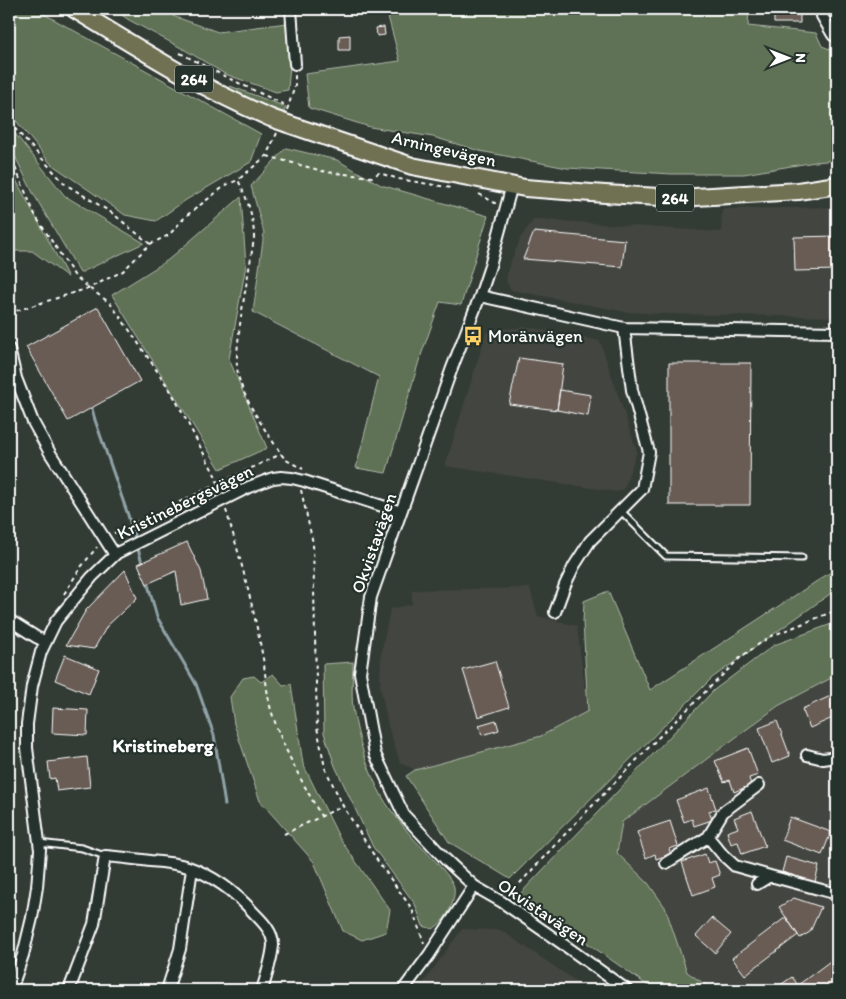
<svg xmlns="http://www.w3.org/2000/svg" width="846" height="999" font-family="Itim,sans-serif">
<style>
.built{fill:#43453f}
.green{fill:#5f7254;stroke:#afb8aa}
.lines{fill:none;stroke-linecap:round;stroke-linejoin:round}
.stream{stroke:#90a3a7;stroke-width:3}
.building{fill:#685c55;stroke:#fff}
.service-casing{stroke:#fff;stroke-width:9}
.minor-casing{stroke:#fff;stroke-width:14}
.primary-casing{stroke:#fff;stroke-width:20}
.path{stroke:#fff;stroke-width:2;stroke-dasharray:4 4;stroke-linecap:butt}
.service{stroke:#26332d;stroke-width:5}
.minor{stroke:#26332d;stroke-width:10}
.primary{stroke:#706f52;stroke-width:16}
.primary-bridge-casing{stroke:#fff;stroke-width:20;stroke-linecap:butt}
.primary-bridge{stroke:#706f52;stroke-width:16}
.labels{text-anchor:middle;dominant-baseline:central;stroke-width:4.5;stroke-linejoin:round;paint-order:stroke}
.shield{fill:#26332d;stroke:#bec2c0;stroke-width:1}
.shield-label{font-size:16px;font-weight:bold;fill:#fff}
.street-label{font-size:18px;fill:#fff;stroke:#26332d}
.poi-label{font-size:18px;fill:#fff;stroke:#26332d;text-anchor:start}
.neighbourhood-label{font-size:19px;font-weight:bold;fill:#fff;stroke:#26332d}
</style>
<rect width="100%" height="100%" fill="#333b35"/>
<filter id="ink" filterUnits="userSpaceOnUse"><feTurbulence type="fractalNoise" baseFrequency=".02" numOctaves="2"/><feDisplacementMap in="SourceGraphic" scale="10" xChannelSelector="R" yChannelSelector="G"/><feConvolveMatrix kernelMatrix="1 2 1 2 8 2 1 2 1" color-interpolation-filters="sRGB"/></filter>
<g filter="url(#ink)">
<path class="built" d="M837,207V317L665,314L626,312L511,290L506,280L508,268L521,237L534,219L721,232L722,209Z
M528,327L600,341L637,451L624,489L617,492L445,466L486,333L501,329Z
M530,588L538,616L577,626L588,711L539,737L415,770L400,763L388,726L380,685L381,654L390,609L412,604V590Z
M837,665V990H713L687,972L665,907L617,853L622,822L778,706L835,676Z
M462,929L501,930L589,990H418Z"/>
<path class="green" d="M9,9H35L261,134L251,162L186,200L156,221L125,215L51,164L9,112Z
M113,9H175L173,16L218,32L287,23L290,64L288,90L276,92L225,74L185,50L129,20Z
M386,9H663L693,12L701,9H749L748,26L816,33L822,46L837,52V160L815,162L744,174H672L567,168L480,151L433,137L370,127L309,108L305,74L400,61Z
M230,86L286,107L283,114L238,96L227,89Z
M9,126L65,196L144,243L80,273L33,193L9,144Z
M286,148L337,160L381,185L488,216L461,305L440,302L419,361L386,473L356,468L379,377L253,312L264,233L251,186Z
M9,167L68,277L32,251H9Z
M241,197L246,265L229,359L267,448L220,469L112,295L168,260Z
M837,568V589L712,678L510,879L449,842L406,776L415,770L541,736L588,711L583,622L584,601L608,591L650,690Z
M837,622V665L835,676L778,706L622,822L617,853L648,883L665,907L687,972L713,990H654L519,895L714,690L774,645Z
M353,662C353,677 351,693 353,708C358,739 367,770 383,798C390,810 403,826 412,837C421,847 452,876 454,887C456,902 446,921 433,929L423,926L415,904L373,847L335,766L324,733L323,664Z
M273,674L283,685L291,684L303,764L340,839L390,910L386,932L362,940L343,931L314,862L260,801L234,724L230,697L243,678L254,676L261,682Z"/>
<g class="lines">
<path class="stream" d="M91,405L95,420L128,515L143,566
M147,581L157,617L196,684L214,735L225,805"/>
</g>
<path class="building" d="M774,9H806V13H800V23H774Z
M384,27L385,35L377,36L376,28Z
M350,35V50H339V36Z
M534,232L625,240L622,267L523,259Z
M837,236V270L795,271L794,237Z
M98,307L140,381L68,421L26,347Z
M519,358L563,364L557,410L509,404Z
M669,363H751L750,505H669Z
M560,390L591,395L588,416L557,410Z
M187,542L201,571L207,599L181,605L176,571L147,584L138,564Z
M125,570L137,598L107,626L94,649L66,645L86,610Z
M65,655L99,669L89,694L55,680Z
M495,661L509,707L478,717L463,670Z
M835,694L837,700V716L810,728L802,709Z
M53,708L88,710L87,735L52,733Z
M496,720L499,730L482,735L479,725Z
M777,721L790,756L772,763L759,728Z
M748,748L758,775L749,778L751,785L734,792L730,780L724,782L715,761Z
M87,757L90,787L57,791L55,778L50,779L48,762Z
M709,788L716,809L709,811L712,820L694,826L692,819L684,822L676,800Z
M752,811L765,846L742,854L738,842L731,844L727,832L738,828L734,818Z
M790,817L831,832L822,855L782,840Z
M670,821L678,846L669,849L671,854L656,859L655,854L646,858L637,832Z
M705,854L708,863L715,861L720,875L712,878L715,887L693,895L682,862Z
M786,857L819,866L815,882L782,872Z
M794,898L821,907L810,932L800,938L779,907Z
M786,917L798,935L745,975L732,958Z
M712,918L731,934L715,953L696,936Z
M837,956V990H773L792,977L798,985Z"/>
<g class="lines">
<defs>
<path id="service" d="M621,511L666,556L802,558
M39,843L82,848L105,856"/>
<path id="minor" d="M291,9L295,64
M823,9L822,16L833,35
M512,185L490,266L480,296L452,368L371,597L360,673L375,754L404,815L446,860L474,886L502,902L567,947L627,990
M480,296L624,328L837,332
M9,349L16,378L33,422L50,453L115,555
M555,612L565,585L574,566L590,541L642,489L649,452L632,390L624,328
M9,620L36,637L46,642
M807,755L823,759L837,757
M759,785L723,812L708,837L723,855L735,866L770,876
M666,863L708,837
M757,884L770,876L837,894
M11,990L23,955L32,918L37,887L40,850L27,748V724L32,686L41,652L56,621L92,577L117,553L249,487L273,478L281,477L292,478L304,481L401,512
M69,990L94,924L105,856C120,857 135,859 150,861C163,862 176,863 188,867C214,876 236,893 254,913C263,922 273,932 273,945C272,959 266,977 262,990
M167,990L180,949L192,869
M403,990L429,955L474,886"/>
<path id="primary" d="M74,9C138,48 202,89 271,118
M288,124L412,166L525,188L605,194L678,198L798,191L837,185"/>
</defs>
<use href="#service" class="service-casing"/>
<use href="#minor" class="minor-casing"/>
<use href="#primary" class="primary-casing"/>
<path class="path" d="M180,53L226,77L289,107
M287,110L295,86V74
M9,122L65,184L112,213L150,244
M277,133L266,156L238,180C247,198 254,217 254,238C249,273 241,308 238,343C237,353 236,364 238,374C243,400 267,432 281,454L286,460L303,469
M9,153L36,217L74,275L89,288L110,303L130,331L172,393L215,475L220,491
M267,156L326,172L372,177L379,173L399,179L452,188
M479,194L495,203V204
M9,313L89,288L123,271L150,244L169,235L186,216L226,185L238,180
M301,490L313,543L317,727L325,768L343,806L375,857L412,909L424,943
M226,510C240,557 253,605 262,653C266,672 266,695 272,713C283,749 303,783 321,816
M114,533L281,454
M64,594L81,567L97,547
M284,834L343,806
M509,895L567,832L657,739L741,657L769,637L837,610"/>
<use href="#service" class="service"/>
<use href="#minor" class="minor"/>
<use href="#primary" class="primary"/>
<defs>
<path id="primary-bridge" d="M271,118L288,124"/>
</defs>
<use href="#primary-bridge" class="primary-bridge-casing"/>
<use href="#primary-bridge" class="primary-bridge"/>
</g>
</g>
<defs>
<symbol id="bus-bare" viewBox="-9 -9 18 18"><path d="M-5-6H5V4H4V6H2V4H-2V6H-4V4H-5ZM-3.5-4V0h7V-4ZM-3.5 1.2v1.5H-2V1.2ZM2 1.2v1.5H3.5V1.2Z" fill="#ffd166" stroke="#26332d" stroke-width="2.5" paint-order="stroke"/></symbol>
</defs>
<g fill-rule="evenodd">
<use href="#bus-bare" x="459" y="322" width="28" height="28"/>
</g>
<g class="labels">
<g class="shield">
<rect x="175" y="65.5" width="38" height="27" rx="4"/>
<rect x="656" y="184.5" width="38" height="27" rx="4"/>
</g>
<g class="shield-label">
<text x="194" y="79">264</text>
<text x="675" y="198">264</text>
</g>
<g class="street-label">
<text transform="translate(444 149) rotate(13)">Arningevägen</text>
<text transform="translate(185 502) rotate(-26)">Kristinebergsvägen</text>
<text transform="translate(374 543) rotate(-71)">Okvistavägen</text>
<text transform="translate(543 912) rotate(34)">Okvistavägen</text>
</g>
<g class="poi-label">
<text x="488" y="336">Moränvägen</text>
</g>
<g class="neighbourhood-label">
<text x="163" y="745">Kristineberg</text>
</g>
</g>
<rect width="846" height="999" fill="none" stroke="#26332d" stroke-width="30"/>
<rect x="15" y="15" width="816" height="969" fill="none" stroke="#fff" stroke-width="2" filter="url(#ink)"/>
<g transform="translate(788 58) rotate(90)" stroke="#26332d" stroke-width="4" paint-order="stroke">
<path d="M0-4L9 19L0 12L-9 19Z" fill="#ffffff"/>
<text y="-8" font-size="14" font-weight="bold" text-anchor="middle" fill="#ffffff">N</text>
</g>
</svg>
